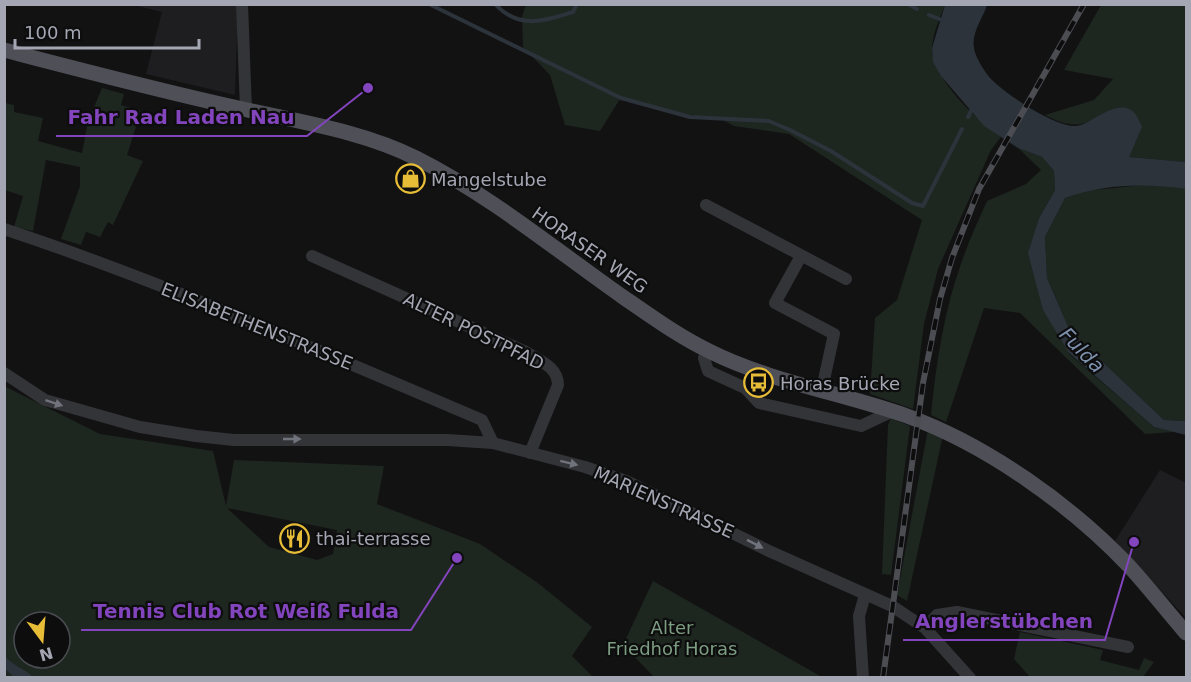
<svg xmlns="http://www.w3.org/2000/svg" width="1191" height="682" font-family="'DejaVu Sans',sans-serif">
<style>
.built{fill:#1e1e20}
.green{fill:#1e2620;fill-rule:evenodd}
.water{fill:#2c333b}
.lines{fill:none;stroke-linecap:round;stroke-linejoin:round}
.stream{stroke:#2c333b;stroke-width:4}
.minor{stroke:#333438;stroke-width:12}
.major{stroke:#4f5057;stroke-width:15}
.rail-casing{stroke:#4c4d53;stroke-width:6}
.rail{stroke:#0d0d0e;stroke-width:4;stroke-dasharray:11;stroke-linecap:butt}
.oneway{fill:#71737c}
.labels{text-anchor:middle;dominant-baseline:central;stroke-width:4.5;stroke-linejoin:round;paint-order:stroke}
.poi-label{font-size:18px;fill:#a4a7b3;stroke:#0d0d0e;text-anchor:start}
.street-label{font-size:18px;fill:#a4a7b3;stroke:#0d0d0e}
.park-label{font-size:18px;fill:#7c9d81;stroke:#0d0d0e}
.water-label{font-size:20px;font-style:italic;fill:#7d91ad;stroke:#0d0d0e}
.leader{fill:none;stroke:#8345bd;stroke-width:2}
.callout-dot{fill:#8345bd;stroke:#0d0d0e;stroke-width:2}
.callout-label{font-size:20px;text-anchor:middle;font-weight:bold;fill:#8345bd;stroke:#0d0d0e;stroke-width:4.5;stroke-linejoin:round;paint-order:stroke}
</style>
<rect width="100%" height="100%" fill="#121213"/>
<path class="built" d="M133,5H238L235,95L146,74L162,12Z
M1160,470L1186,483V618L1115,541Z"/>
<path class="green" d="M526,4L945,5C940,18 932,35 932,50C933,78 978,122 1001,137L991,150L938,269L924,324L913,409L870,394L875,318L897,300L922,220L789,134L734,126L719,118L694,116L620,99L600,131L565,125L550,75L523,47L522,17Z
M1101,5H1186V162L1129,157L1115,109C1086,125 1075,131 1045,115L1094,100L1113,79L1064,70Z
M102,88L124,94L121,105L141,111L127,155L143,161L113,225L108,222L100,237L86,232L81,245L61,239L80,186V167L46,160L33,231L14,227L23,196L5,190V103L14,105V112L43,118L38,141L82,153L88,121Z
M1018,148L1042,157L1054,171L1055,190L1039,218L1029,252L1069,354L1154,427L1174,432L1145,434L1020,313L984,308L946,422L931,415C936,364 944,310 962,261C969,240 978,221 987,201L1026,184L1041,170Z
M1153,184L1186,189V421L1164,420L1070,331L1047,278L1045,237L1065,198L1084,191Z
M4,386L100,434L213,451L226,506L234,460L384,466L377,504L480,544L538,583L592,627L572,656L593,677H5ZM227,508L337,530L333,554L317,560L269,547ZM24,622H60V658H24Z
M891,418L910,426L891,575L882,574L888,425Z
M928,429L943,435L907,601L897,595Z
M653,581L822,677H654L623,645Z
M1020,632L1103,650L1100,660L1139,670L1144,658L1154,662L1143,677H1030L1014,659Z"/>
<path class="water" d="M945,5H987C983,18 971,33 974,48C975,57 986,74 992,80C1007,95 1056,128 1077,126C1093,123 1112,102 1129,109C1136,112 1139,120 1142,127L1129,157L1186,162V189C1147,183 1103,184 1065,198L1045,237L1047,278L1070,331L1164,420L1186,421V435L1154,427L1069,353L1043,310L1028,253L1039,218L1055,190L1054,171L1042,157L1018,148L984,126L941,76L933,62L932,48Z
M5,656C13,666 24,668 33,677H14L5,669Z"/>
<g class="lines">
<path class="stream" d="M429,4L621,98L690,117L769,121L790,130L831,151L912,203L923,206L962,129
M495,4C519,30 544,21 573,12L577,4
M908,4L917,9
M929,15L942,20
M968,117L973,107"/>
<path class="minor" d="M242,4L246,110
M706,205L846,279
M4,229C167,283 324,353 482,420L493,443
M312,256L526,352C540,361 558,367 558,385L530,453
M801,256L775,303L834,334L822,389
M708,351L704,358L708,371L745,388L759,403L861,426L893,411
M4,373L45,400L140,427L196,436L234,440H447L493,443L585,467L626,481L769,551L892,606L925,628L970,678
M925,628L937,615L957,612L1128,647
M863,678L859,616L865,595"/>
<path class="major" d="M4,50C81,70 157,90 234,107C294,121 360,130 416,158C488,194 556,250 623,297C651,316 678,336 709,351C771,382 842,393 907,416C987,445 1071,505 1129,566C1149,588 1167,611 1186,633"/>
<defs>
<path id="rail" d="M883,678L923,383L940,299L952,258L979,189L1084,4"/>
</defs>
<use href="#rail" class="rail-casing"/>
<use href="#rail" class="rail"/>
</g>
<defs><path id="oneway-solid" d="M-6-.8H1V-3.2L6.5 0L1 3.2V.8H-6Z" transform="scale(1.5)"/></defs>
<g class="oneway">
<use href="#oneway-solid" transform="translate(54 403) rotate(18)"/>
<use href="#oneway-solid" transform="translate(292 439)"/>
<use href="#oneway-solid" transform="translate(569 463) rotate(14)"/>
<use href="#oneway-solid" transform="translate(755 544) rotate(27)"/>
</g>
<defs>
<symbol id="shop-ring" viewBox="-11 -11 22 22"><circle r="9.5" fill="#0d0d0e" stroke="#e7bd37" stroke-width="1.5"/><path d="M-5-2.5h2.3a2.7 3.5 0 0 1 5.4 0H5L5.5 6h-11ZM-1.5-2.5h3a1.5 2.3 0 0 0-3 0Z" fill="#e7bd37"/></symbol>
<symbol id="bus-ring" viewBox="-11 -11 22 22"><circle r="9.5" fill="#0d0d0e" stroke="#e7bd37" stroke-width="1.5"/><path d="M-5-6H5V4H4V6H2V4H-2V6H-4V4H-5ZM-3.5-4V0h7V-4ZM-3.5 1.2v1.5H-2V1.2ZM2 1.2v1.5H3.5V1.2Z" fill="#e7bd37"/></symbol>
<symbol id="restaurant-ring" viewBox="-11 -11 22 22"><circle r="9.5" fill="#0d0d0e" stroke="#e7bd37" stroke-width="1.5"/><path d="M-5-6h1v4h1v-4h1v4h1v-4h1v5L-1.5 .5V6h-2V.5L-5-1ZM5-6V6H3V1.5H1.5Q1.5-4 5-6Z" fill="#e7bd37"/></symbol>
</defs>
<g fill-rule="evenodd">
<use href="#shop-ring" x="394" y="162" width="33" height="33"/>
<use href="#bus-ring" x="742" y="366" width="33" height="33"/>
<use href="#restaurant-ring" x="278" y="522" width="33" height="33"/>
</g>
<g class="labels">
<g class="poi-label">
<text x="431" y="179">Mangelstube</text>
<text x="780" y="383">Horas Brücke</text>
<text x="316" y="538">thai-terrasse</text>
</g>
<g class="street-label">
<text transform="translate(590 250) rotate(35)">HORASER WEG</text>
<text transform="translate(257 326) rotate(22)">ELISABETHENSTRASSE</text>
<text transform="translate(474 331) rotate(26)">ALTER POSTPFAD</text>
<text transform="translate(664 502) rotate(24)">MARIENSTRASSE</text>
</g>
<g class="park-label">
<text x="672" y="627">Alter<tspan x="672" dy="21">Friedhof Horas</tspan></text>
</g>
<g class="water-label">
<text transform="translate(1082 350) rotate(46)">Fulda</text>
</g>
</g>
<path class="leader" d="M368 88L307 136H56M457 558L411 630H81M1134 542L1105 640H903"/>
<g class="callout-dot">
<circle cx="368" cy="88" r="6"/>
<circle cx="457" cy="558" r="6"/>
<circle cx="1134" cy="542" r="6"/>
</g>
<g class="callout-label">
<text x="181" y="124">Fahr Rad Laden Nau</text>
<text x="246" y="618">Tennis Club Rot Weiß Fulda</text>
<text x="1004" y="628">Anglerstübchen</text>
</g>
<rect width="1191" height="682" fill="none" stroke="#a4a7b3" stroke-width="12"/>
<g transform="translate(42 640) rotate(164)"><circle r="28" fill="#0d0d0e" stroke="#494b50" stroke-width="1.5"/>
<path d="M0-4.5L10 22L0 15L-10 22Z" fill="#e7bd37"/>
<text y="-9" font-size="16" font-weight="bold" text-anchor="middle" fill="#a4a7b3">N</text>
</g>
<path d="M15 39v9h184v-9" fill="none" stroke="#a4a7b3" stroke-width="3"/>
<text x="24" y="39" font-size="18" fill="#a4a7b3" stroke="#0d0d0e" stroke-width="4.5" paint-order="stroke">100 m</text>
</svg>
